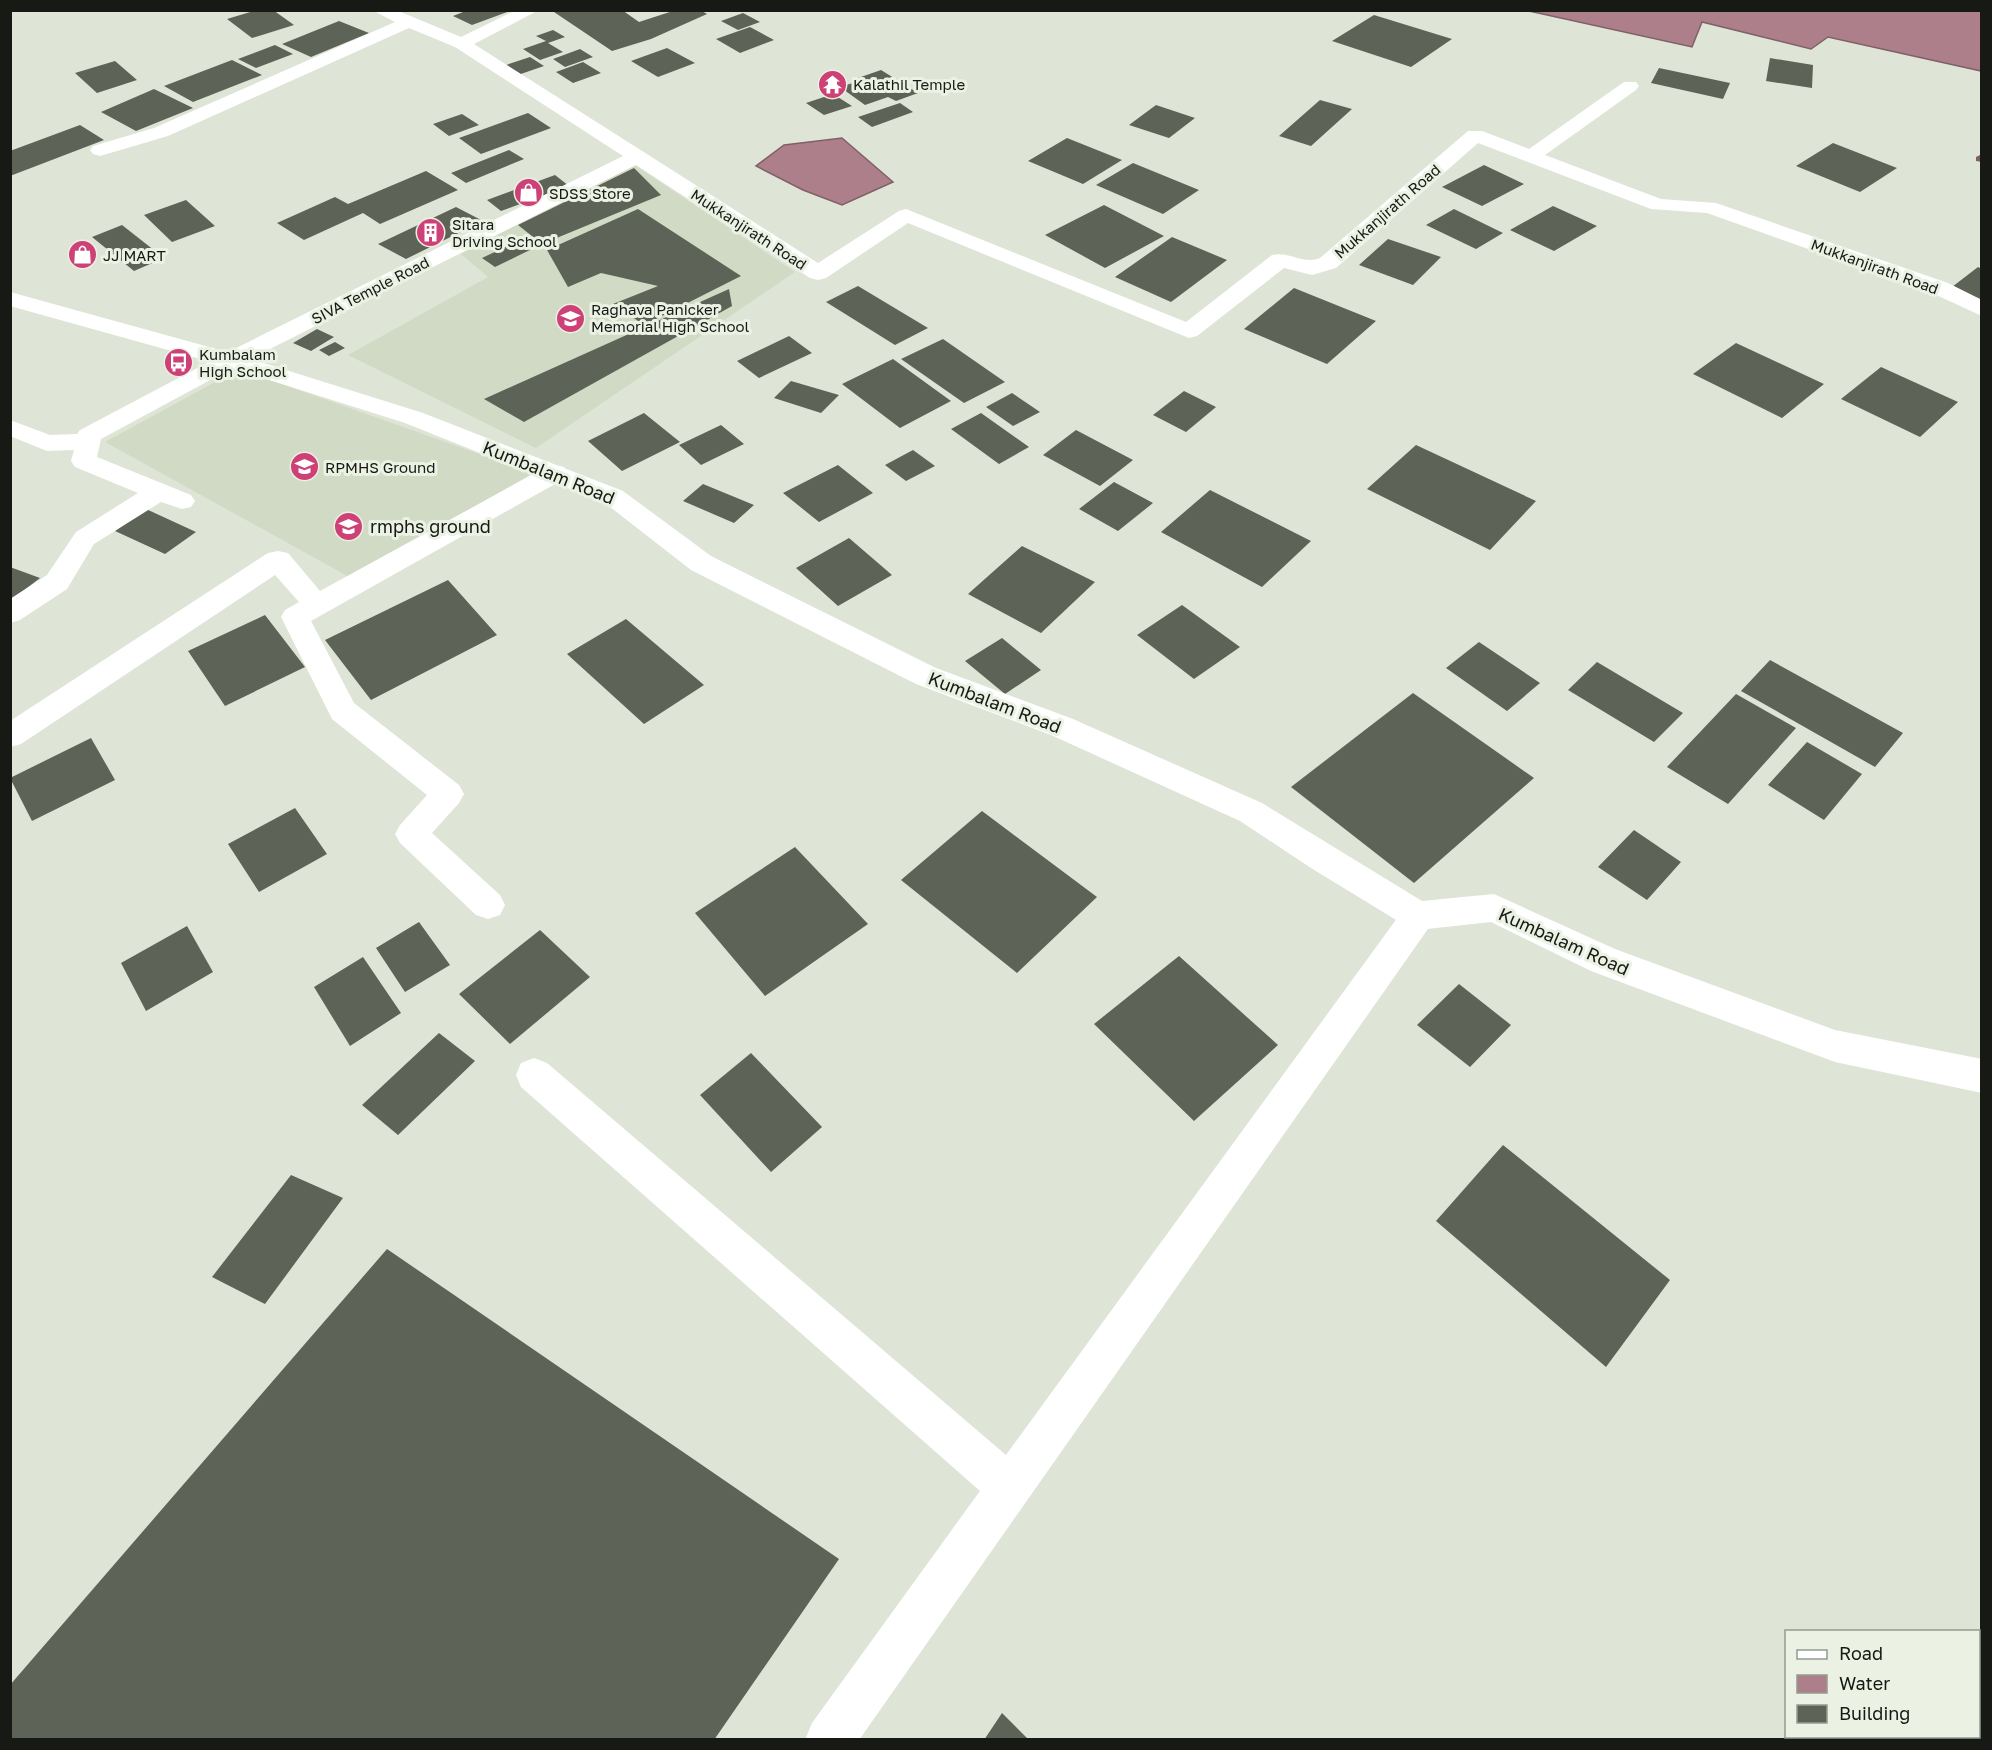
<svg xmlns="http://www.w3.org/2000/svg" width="1992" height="1750" font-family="'Golos Text',sans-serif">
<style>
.built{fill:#d0dac5}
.water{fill:#ad7f8b;stroke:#806067;stroke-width:1.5}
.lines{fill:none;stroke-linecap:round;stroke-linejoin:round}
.stream{fill:#806067;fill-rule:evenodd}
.building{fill:#5d6357}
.service{fill:#fff;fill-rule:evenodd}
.minor{fill:#fff;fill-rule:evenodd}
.secondary{fill:#fff;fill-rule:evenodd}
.labels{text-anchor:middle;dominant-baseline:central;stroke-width:6;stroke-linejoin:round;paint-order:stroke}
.far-poi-label{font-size:15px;fill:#161914;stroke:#ebf2e4;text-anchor:start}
.far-street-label{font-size:15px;fill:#161914;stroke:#ebf2e4}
.street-label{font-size:18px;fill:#161914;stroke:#ebf2e4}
.poi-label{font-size:18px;fill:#161914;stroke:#ebf2e4;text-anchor:start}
</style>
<rect width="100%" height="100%" fill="#dee5d7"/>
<path class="built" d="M633,164L795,272L536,448L348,355L488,277L461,254Z
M239,369L533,473L351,578L105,442Z"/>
<path class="water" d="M1529,11H1981V71L1828,37L1811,49L1702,22L1692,47Z
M842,138L893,182L842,205L803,190L756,166L784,145Z"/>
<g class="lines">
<path class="stream" d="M1982,154V162L1976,161V157Z"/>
</g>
<path class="building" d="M257,10H273L294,25L252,38L227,19Z
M468,10H510V11L472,25L453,16Z
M559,10H622L639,22L676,10H700L707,14L651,39L612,51L554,12Z
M743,13L760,22L738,30L721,21Z
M1374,15L1452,39L1411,67L1332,41Z
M339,21L369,33L311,57L282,44Z
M750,27L774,40L740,53L716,39Z
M553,30L565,37L548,43L563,52L540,60L523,49L546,41L536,36Z
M275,45L293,54L256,68L238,59Z
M667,48L695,63L658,77L631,61Z
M580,49L593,57L565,67L553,59Z
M530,57L544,66L515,76L500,67Z
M1770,58L1813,65L1812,88L1766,81Z
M232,60L262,75L193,102L164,86Z
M115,61L137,80L97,93L75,73Z
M583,62L601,73L573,83L556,72Z
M1659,68L1730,83L1723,99L1651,83Z
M881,70L918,93L896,101L888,97L865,105L840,87L862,80L858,78Z
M154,89L193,108L136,131L101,112Z
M833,94L852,106L824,115L806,103Z
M1320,100L1352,109L1311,146L1279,136Z
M900,103L913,112L872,127L858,117Z
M1156,105L1195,118L1169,138L1129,125Z
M528,113L551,128L481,154L459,138Z
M462,114L479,125L449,136L433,124Z
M80,125L104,140L10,176V151Z
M1067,138L1122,160L1083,184L1028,161Z
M1833,143L1897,168L1860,192L1796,166Z
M509,150L524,159L466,183L451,173Z
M1133,163L1199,190L1163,214L1096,185Z
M1484,165L1524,184L1482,206L1442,187Z
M634,168L661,195L542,244L518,225Z
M426,171L458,190L380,224L363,213L304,240L277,223L335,197L348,204Z
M555,175L569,186L501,211L487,200Z
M186,200L215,226L172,242L144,215Z
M1104,205L1164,236L1105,268L1045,235Z
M1553,206L1597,226L1554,251L1510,230Z
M456,207L483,221L406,259L378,244Z
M638,209L741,276L644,325L613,304L658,286L601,273L568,287L547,250Z
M1454,209L1503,233L1476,249L1426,225Z
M122,225L164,258L134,271L92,237Z
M1172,237L1227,260L1171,302L1115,277Z
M1388,239L1441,257L1413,285L1359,265Z
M520,240L534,248L495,267L482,258Z
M1978,267L1982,269V300L1952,287Z
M858,286L928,328L895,345L826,302Z
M1294,288L1376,321L1327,364L1244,329Z
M729,289L732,306L524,422L484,399Z
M317,329L334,337L311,351L293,343Z
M789,336L812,353L759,378L737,361Z
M943,339L1005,382L964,403L901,359Z
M335,342L345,348L329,356L319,350Z
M1736,343L1824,384L1782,418L1693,374Z
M893,359L951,401L900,428L842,384Z
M1881,367L1958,402L1920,437L1841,399Z
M791,381L839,395L821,413L774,398Z
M1184,391L1216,407L1186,432L1153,415Z
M1012,393L1040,412L1013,426L986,407Z
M644,413L680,442L622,471L588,441Z
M981,413L1029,447L999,464L951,429Z
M721,425L744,444L701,465L679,445Z
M1076,430L1133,460L1100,486L1043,455Z
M1416,445L1536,501L1490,550L1367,489Z
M913,450L935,466L906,481L885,465Z
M838,465L873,493L819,522L783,493Z
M1114,482L1153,503L1118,531L1079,509Z
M703,484L754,505L734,523L683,501Z
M1210,490L1311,541L1262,587L1161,532Z
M146,509L196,532L165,554L115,531Z
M849,538L892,575L838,606L796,568Z
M1022,546L1095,582L1041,633L968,594Z
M10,567L40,578L10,601Z
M448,580L497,635L371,700L325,640Z
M1182,605L1240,647L1194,679L1137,635Z
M265,615L305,667L225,706L188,651Z
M626,619L704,685L644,724L567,654Z
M1002,638L1041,670L1005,694L965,661Z
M1479,642L1540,683L1507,711L1446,668Z
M1770,660L1903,733L1875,767L1741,691Z
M1597,662L1683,713L1654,742L1568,690Z
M1413,693L1534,778L1414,883L1291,787Z
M1736,694L1796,728L1728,804L1667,767Z
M91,738L115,780L32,821L10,778Z
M1807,742L1862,774L1824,820L1768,785Z
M295,808L327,854L259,892L228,844Z
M982,811L1097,897L1017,973L901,880Z
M1634,830L1681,862L1647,900L1598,867Z
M795,847L868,924L765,996L695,913Z
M419,922L450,965L405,992L376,948Z
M187,926L213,972L146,1011L121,963Z
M540,930L590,977L510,1044L459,994Z
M1179,956L1278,1045L1194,1121L1094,1024Z
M363,957L401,1013L350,1046L314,987Z
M1459,984L1511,1025L1470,1067L1417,1025Z
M439,1033L475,1061L398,1135L362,1105Z
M751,1053L822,1127L771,1172L700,1095Z
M1503,1145L1670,1280L1606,1367L1436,1221Z
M291,1175L343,1198L265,1304L212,1277Z
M387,1249L839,1559L714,1740H10V1685Z
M1002,1713L1029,1740H984Z"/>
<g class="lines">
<path class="service" d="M1418,902L1430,906L1435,916L1430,926L859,1740H805L812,1723L980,1491L521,1087L516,1075L521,1063L534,1058L547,1063L1006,1455L1406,906Z"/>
<path class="minor" d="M372,10H396L461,37L516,10H539L474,44L818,263L899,211L906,209L1186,322L1272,255C1290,251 1302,265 1320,258L1468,131H1482L1529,149L1624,82H1636L1639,86L1636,90L1545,155L1661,199L1716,203L1948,283L1982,300V316L1932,293L1707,213L1651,209L1478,143L1336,268L1312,275L1284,268L1197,336L1189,338L908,223L826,278L818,280L810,278L636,165L238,365L101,439L97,457L191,495L195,501L191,507L182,509L161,502L94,544L67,589L20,620L10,623V599L47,575L76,532L138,493L75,467L71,461L74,450L47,451L10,436V420L50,435L77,434L80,430L222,355L623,156L455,47L409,28L168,136L100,156L93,154L90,150L93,146L154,128L395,22Z
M555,465L564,467L568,473L564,479L311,621L354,703L459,785L464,794L459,803L432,833L500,895L505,905L500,915L488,919L476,915L400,843L395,834L400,825L427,795L332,719L281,617L285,610L299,602L275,575L21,744L10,747V721L268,553L278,551L288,553L320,591L546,467Z"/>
<path class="secondary" d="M10,292L238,355L423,413L623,491L711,556L936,668L1073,719L1262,803L1422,901L1494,894L1615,949L1835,1030L1982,1059V1093L1835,1062L1591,971L1491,922L1418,930L1406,926L1311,868L1240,821L1051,735L916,684L691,570L605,503L405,423L222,365L10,306Z"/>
</g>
<defs>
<symbol id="temple-disc" viewBox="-11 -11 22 22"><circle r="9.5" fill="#cd4176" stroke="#ebf2e4"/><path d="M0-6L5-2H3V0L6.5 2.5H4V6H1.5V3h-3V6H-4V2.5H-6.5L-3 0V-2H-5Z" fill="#fff"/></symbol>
<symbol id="shop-disc" viewBox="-11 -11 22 22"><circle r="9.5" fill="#cd4176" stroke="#ebf2e4"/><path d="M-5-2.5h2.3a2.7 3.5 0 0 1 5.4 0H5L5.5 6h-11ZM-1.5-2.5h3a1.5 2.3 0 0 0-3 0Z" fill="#fff"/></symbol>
<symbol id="building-disc" viewBox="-11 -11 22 22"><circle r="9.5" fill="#cd4176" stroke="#ebf2e4"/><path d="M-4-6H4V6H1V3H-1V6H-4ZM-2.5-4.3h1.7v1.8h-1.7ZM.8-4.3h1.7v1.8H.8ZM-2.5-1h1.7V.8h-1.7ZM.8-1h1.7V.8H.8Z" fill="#fff"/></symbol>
<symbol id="school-disc" viewBox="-11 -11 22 22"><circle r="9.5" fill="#cd4176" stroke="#ebf2e4"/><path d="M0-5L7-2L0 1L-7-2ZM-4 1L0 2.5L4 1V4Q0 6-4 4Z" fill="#fff"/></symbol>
<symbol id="bus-disc" viewBox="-11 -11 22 22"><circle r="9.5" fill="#cd4176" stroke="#ebf2e4"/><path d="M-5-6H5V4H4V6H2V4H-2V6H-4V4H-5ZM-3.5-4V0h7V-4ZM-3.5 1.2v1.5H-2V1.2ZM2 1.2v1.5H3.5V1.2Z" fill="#fff"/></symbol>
</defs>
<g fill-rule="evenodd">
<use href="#temple-disc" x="816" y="68" width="33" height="33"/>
<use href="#shop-disc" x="512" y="176" width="33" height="33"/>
<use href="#building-disc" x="414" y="216" width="33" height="33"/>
<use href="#shop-disc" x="66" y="238" width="33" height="33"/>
<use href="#school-disc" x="554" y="302" width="33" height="33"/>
<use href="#bus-disc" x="162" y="346" width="33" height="33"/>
<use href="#school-disc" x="288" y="450" width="33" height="33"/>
<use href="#school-disc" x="332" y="510" width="33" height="33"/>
</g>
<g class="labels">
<g class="far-poi-label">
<text x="853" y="84">Kalathil Temple</text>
<text x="549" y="193">SDSS Store</text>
<text x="452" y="224">Sitara<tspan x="452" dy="17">Driving School</tspan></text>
<text x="103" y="255">JJ MART</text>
<text x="591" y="309">Raghava Panicker<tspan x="591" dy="17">Memorial High School</tspan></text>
<text x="199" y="354">Kumbalam<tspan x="199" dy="17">High School</tspan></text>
<text x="325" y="467">RPMHS Ground</text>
</g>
<g class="far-street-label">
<text transform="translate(1387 211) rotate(-41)">Mukkanjirath Road</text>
<text transform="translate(749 229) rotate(33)">Mukkanjirath Road</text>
<text transform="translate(1875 266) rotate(20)">Mukkanjirath Road</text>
<text transform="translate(370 290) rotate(-27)">SIVA Temple Road</text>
</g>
<g class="street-label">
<text transform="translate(549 472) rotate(22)">Kumbalam Road</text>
<text transform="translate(995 702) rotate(21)">Kumbalam Road</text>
<text transform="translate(1564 941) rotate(24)">Kumbalam Road</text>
</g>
<g class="poi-label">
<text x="370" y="526">rmphs ground</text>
</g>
</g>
<rect width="1992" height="1750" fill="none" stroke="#161914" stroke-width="24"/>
<rect x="1785" y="1630" width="195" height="108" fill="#ebf2e4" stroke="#969b91" stroke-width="1.5"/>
<rect x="1797" y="1650" width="30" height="9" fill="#ffffff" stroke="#969b91" stroke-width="1.5"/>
<text x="1839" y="1660" font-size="18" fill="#161914">Road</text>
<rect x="1797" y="1675" width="30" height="18" fill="#ad7f8b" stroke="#969b91" stroke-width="1.5"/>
<text x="1839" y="1690" font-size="18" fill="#161914">Water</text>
<rect x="1797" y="1705" width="30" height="18" fill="#5d6357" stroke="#969b91" stroke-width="1.5"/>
<text x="1839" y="1720" font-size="18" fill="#161914">Building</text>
</svg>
